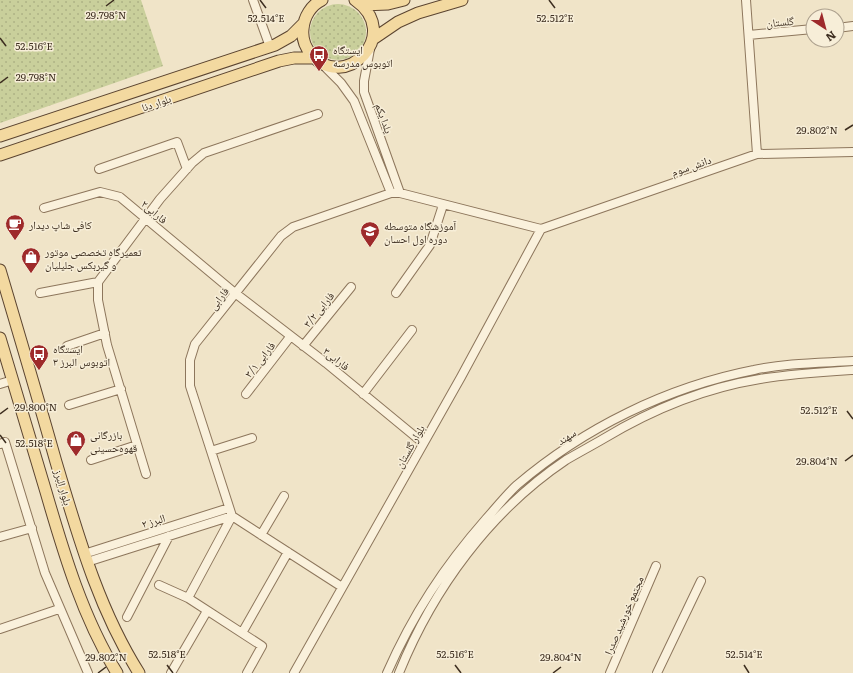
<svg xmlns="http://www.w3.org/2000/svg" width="853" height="673" font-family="Literata,'Noto Naskh Arabic',serif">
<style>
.grass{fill:url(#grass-dots)}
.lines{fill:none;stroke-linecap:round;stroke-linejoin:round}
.minor-casing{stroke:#8d765c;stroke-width:10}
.major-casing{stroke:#5b4430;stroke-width:13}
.minor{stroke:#faf1dc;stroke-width:8}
.major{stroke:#f3d9a0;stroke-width:11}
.ticks{fill:none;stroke:#3d2e20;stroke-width:1.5}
.labels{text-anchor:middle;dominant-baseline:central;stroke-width:3;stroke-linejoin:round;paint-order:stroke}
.street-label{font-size:11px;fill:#3d2e20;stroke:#f7eed8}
.poi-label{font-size:11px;fill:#3d2e20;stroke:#f7eed8;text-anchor:start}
.ticks-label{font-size:10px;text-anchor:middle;fill:#3d2e20;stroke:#f7eed8;stroke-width:3;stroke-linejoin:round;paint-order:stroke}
</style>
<defs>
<pattern id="grass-dots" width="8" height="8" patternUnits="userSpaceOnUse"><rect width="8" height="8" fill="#c9cf9b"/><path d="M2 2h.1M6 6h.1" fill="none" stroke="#aeb285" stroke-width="1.8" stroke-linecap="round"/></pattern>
</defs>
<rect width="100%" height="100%" fill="#f0e4c8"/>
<path class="grass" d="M0,0H141L163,66L0,123Z
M310 32a28 28 0 1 1 56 0a28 28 0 1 1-56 0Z"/>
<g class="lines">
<defs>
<path id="minor" d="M253,0L270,47
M746,0L757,154
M837,28L853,26
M749,35L813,29
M370,49L364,81V92L400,193
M322,64L341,83L354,101L391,193
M99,169L177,142L187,169
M44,208L100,192L120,197L235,293L326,363L423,443
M541,229L757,154L853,152
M40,293L98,282
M396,293L430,245L443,205
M67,346L105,333
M303,346L351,287
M0,384L13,380
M246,394L290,337
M363,394L412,330
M69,405L121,389
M0,444L5,442L45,573L88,673
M211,451L252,438
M91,460L137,445
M146,474L107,345L98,300V282L160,199L192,163L204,153L318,114
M232,516L188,598L262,646L247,673
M261,535L284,496
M0,537L32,528
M84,554L229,508
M87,562L232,516
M159,585L188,598
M342,587L232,516L190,386V360L195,344L281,236L293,227L391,193H400L541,229
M127,617L169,536
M0,629L59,609
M242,633L288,552
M171,673L207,611
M294,673L461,377L541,229
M387,673C413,614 444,567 486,519C496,508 506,495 517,485C584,428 667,387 754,370C786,363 820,363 853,361
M399,673C433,589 490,511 566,460C578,453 591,446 603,439C651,410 704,388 760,379C790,374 822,372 853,370
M610,673L656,566
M657,673L701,581"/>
<path id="major" d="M322,0C311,5 304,17 303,29C302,38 305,47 311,54C344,94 404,34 355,0
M362,5L388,4L404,0
M373,39L398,22L418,13L462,0
M0,136L275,45L291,36L303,24
M0,155L279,61L294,58H314
M0,270C19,334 38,398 56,462C78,535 98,608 139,673
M0,338C15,389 31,441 46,492C64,554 83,618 117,673"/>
</defs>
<use href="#minor" class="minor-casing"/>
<use href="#major" class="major-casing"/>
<use href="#minor" class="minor"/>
<use href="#major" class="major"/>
</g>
<path class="ticks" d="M260,0L266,8M549,0L555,8M106,6L114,0M0,38L6,46M0,83L8,77M845,130L853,125M847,411L853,419M0,414L8,408M0,435L6,443M845,461L853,455M167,665L173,673M455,665L461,673M744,665L749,673M98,673L106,667M553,673L561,667"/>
<defs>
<symbol id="bus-pin" viewBox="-11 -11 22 30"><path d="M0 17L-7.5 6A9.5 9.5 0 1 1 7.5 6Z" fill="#9e2a2b" stroke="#f7eed8"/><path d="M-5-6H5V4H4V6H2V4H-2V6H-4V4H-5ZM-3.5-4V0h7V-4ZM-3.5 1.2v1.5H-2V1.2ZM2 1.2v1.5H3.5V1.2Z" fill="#fff"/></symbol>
<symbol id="cafe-pin" viewBox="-11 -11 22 30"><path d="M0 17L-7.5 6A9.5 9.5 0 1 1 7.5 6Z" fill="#9e2a2b" stroke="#f7eed8"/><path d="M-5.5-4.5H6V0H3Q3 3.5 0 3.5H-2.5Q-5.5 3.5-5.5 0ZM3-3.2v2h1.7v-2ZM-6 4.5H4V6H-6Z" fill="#fff"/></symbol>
<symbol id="school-pin" viewBox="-11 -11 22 30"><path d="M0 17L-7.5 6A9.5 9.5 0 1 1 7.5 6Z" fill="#9e2a2b" stroke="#f7eed8"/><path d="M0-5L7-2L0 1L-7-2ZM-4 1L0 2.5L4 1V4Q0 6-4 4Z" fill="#fff"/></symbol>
<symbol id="shop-pin" viewBox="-11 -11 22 30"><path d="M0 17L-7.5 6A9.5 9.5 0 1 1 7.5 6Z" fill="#9e2a2b" stroke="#f7eed8"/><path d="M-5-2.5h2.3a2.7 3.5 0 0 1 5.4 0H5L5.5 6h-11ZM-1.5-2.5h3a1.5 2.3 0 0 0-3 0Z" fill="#fff"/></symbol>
</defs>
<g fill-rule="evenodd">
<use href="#bus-pin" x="308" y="44" width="22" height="30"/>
<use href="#cafe-pin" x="4" y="213" width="22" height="30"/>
<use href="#school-pin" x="359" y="220" width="22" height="30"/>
<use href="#shop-pin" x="20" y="246" width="22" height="30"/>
<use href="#bus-pin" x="28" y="343" width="22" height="30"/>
<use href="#shop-pin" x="65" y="429" width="22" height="30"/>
</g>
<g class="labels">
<g class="street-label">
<text transform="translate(780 21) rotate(-5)">گلستان</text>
<text transform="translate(156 102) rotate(-19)">بلوار دنا</text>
<text transform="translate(385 118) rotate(70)">یلدا یکم</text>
<text transform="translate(691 165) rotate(-19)">دانش سوم</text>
<text transform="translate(155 211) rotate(40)">فارابی۲</text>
<text transform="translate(218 298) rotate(-53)">فارابی</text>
<text transform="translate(318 309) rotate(-51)">فارابی ۳/۲</text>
<text transform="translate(337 358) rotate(38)">فارابی۳</text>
<text transform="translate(259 359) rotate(-52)">فارابی ۳/۱</text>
<text transform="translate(566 436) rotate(-33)">سهند</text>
<text transform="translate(409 446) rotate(-60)">بلوار گلستان</text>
<text transform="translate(64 487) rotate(74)">بلوار البرز</text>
<text transform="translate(153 520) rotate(-17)">البرز ۲</text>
<text transform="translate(623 615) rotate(-67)">مجتمع خورشید صدرا</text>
</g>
<g class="poi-label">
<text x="333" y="49">ایستگاه<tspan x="333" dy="13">اتوبوس مدرسه</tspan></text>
<text x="29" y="224">کافی شاپ دیدار</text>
<text x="384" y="225">آموزشگاه متوسطه<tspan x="384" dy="13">دوره اول احسان</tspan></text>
<text x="45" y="251">تعمیرگاه تخصصی موتور<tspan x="45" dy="13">و گیربکس جلیلیان</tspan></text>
<text x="53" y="348">ایستگاه<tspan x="53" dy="13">اتوبوس البرز ۳</tspan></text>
<text x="90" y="434">بازرگانی<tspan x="90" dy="13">قهوه‌حسینی</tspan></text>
</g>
</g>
<g class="ticks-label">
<text x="106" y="19">29.798°N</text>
<text x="266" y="22">52.514°E</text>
<text x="555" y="22">52.512°E</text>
<text x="34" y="50">52.516°E</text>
<text x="36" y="81">29.798°N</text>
<text x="817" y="134">29.802°N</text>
<text x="36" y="411">29.800°N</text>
<text x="819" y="414">52.512°E</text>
<text x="34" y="447">52.518°E</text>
<text x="817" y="465">29.804°N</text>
<text x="167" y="658">52.518°E</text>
<text x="455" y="658">52.516°E</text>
<text x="744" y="658">52.514°E</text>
<text x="106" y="661">29.802°N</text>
<text x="561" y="661">29.804°N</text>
</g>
<g transform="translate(825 28) rotate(144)"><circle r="19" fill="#f7eed8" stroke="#ada18e"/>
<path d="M0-3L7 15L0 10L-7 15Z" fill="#9e2a2b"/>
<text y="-6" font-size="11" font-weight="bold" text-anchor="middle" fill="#3d2e20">N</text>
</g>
</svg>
